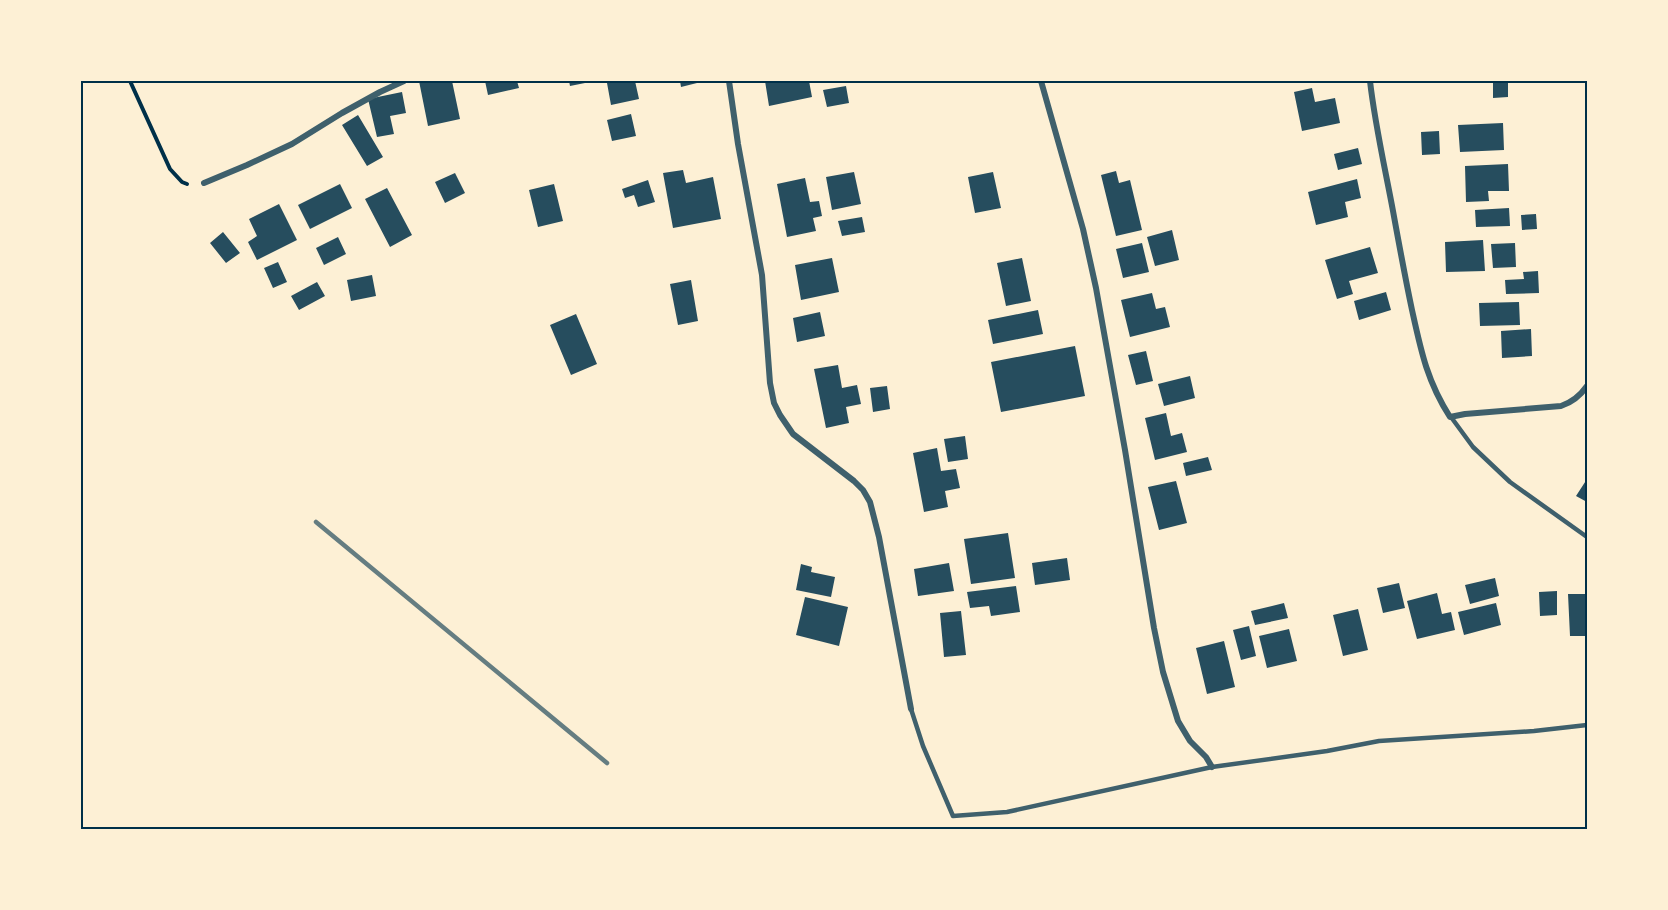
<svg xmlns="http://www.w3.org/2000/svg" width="1668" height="910" font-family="'Golos Text',sans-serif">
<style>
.building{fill:#264d5e}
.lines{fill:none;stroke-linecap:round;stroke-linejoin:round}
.path{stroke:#003049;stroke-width:4}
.service{stroke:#3f606c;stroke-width:4.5}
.minor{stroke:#3f606c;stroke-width:6}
.rail{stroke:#657d81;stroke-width:4.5}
.neatline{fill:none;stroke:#003049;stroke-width:2}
</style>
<rect width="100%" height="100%" fill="#fdf0d5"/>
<path class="building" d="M419,81H452L460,119L428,126Z
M485,81H517L519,88L488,95Z
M569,81H589L590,82L570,86Z
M616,81H635L639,99L611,105L607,83Z
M680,81H697V83L681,87Z
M765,81H809L812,97L769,106Z
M1493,81H1508V97L1493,98Z
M846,86L849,103L827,107L823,90Z
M1312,88L1315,102L1335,98L1340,123L1302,131L1294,92Z
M402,92L406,113L390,116L394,134L377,137L368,99Z
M631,114L636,136L612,141L607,120Z
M358,115L383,157L367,166L342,125Z
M1503,123L1504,150L1460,152L1458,125Z
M1439,131L1440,154L1422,155L1421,132Z
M1358,148L1362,164L1338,170L1334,154Z
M1508,164L1509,191H1488L1489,201L1466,202L1465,166Z
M683,170L686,183L713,177L721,219L673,228L663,173Z
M1116,171L1119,183L1130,180L1142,230L1116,236L1101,175Z
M854,172L861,204L832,210L826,177Z
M993,172L1001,208L975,213L968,177Z
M455,173L465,193L445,203L435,182Z
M805,178L810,202L819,201L822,216L813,218L816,231L787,237L777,184Z
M1357,179L1361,198L1345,202L1348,217L1316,225L1308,192Z
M648,180L655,202L638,207L634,195L625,198L622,189Z
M340,184L352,208L310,229L298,205Z
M554,184L563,221L538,227L529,190Z
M387,188L412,235L390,247L365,199Z
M279,204L297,240L257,260L248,242L257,236L249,219Z
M1509,208L1510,226L1476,227L1475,210Z
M1536,214L1537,229L1522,230L1521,215Z
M862,217L865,232L842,236L838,221Z
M1172,230L1179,260L1155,266L1147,237Z
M223,232L240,253L226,263L210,243Z
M338,237L346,254L324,265L316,248Z
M1483,240L1485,271L1446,272L1445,242Z
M1142,243L1149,272L1123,278L1116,249Z
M1515,243L1516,267L1493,268L1491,244Z
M1370,247L1378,273L1349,281L1353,294L1337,299L1325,260Z
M832,258L839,292L801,300L795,265Z
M1022,258L1031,301L1006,306L997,263Z
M278,262L287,282L273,288L264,268Z
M1538,271L1539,293L1506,294L1505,280L1524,279L1523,272Z
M372,275L376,296L351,301L347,280Z
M691,280L698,321L678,325L670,284Z
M317,282L325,296L299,310L291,296Z
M1386,292L1391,310L1359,320L1354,301Z
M1152,293L1156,309L1165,307L1170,327L1130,337L1121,300Z
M1519,302L1520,325L1480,326L1479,303Z
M1038,310L1043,334L993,344L988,320Z
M820,312L825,336L797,342L793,318Z
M576,314L597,364L571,375L550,325Z
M1531,329L1532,356L1502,358L1501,331Z
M1075,346L1085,396L1001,412L991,362Z
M1146,351L1153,381L1136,385L1128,355Z
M838,365L842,388L857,385L861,404L846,407L849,423L826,428L814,369Z
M1190,376L1195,398L1164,406L1158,384Z
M887,386L890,409L873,412L870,388Z
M1166,413L1171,436L1182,433L1187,452L1155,460L1145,418Z
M965,436L968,459L948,462L944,439Z
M937,448L941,471L956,469L960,488L945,491L948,507L924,512L913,453Z
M1208,457L1212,470L1186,476L1183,463Z
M1587,479V502L1576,496Z
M1176,481L1187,523L1159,530L1148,487Z
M1008,533L1015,578L971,584L964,539Z
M1067,558L1070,580L1035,585L1032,563Z
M949,563L954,591L918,596L914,569Z
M801,564L812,567L811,572L835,577L831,597L796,590Z
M1495,578L1499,596L1470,604L1465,585Z
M1399,583L1405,608L1383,613L1377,588Z
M1016,586L1020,612L991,616L989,606L970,608L967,592Z
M1557,591V615L1540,616L1539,592Z
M1437,593L1442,614L1451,612L1455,630L1417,639L1407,601Z
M1568,594H1587V636H1570Z
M805,597L848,607L839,646L796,635Z
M1284,603L1288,618L1255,625L1251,611Z
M1496,603L1501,625L1464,635L1458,612Z
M1358,609L1368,650L1343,656L1333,615Z
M961,611L966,655L944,657L940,613Z
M1249,626L1256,656L1241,660L1233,630Z
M1289,629L1297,661L1267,668L1259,636Z
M1224,641L1235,687L1207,694L1196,648Z"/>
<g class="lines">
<path class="path" d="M130,81L170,169L182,182L187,184"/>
<path class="service" d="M1451,417L1473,447L1510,482L1587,537
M911,709L923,746L953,816L1007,812L1212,767L1327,751L1379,741L1534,731L1587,725"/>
<path class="minor" d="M729,81L738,144L762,275L770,383L774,403L780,415L793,434L854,481L863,490L870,502L879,537L911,709
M1041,81L1083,229L1096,288L1125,450L1154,628L1163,672L1178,721L1190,741L1206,757L1212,767
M1370,81C1375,125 1385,168 1393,211C1399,244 1405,277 1412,310C1421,351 1427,381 1450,417L1465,414L1561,406C1573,402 1580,396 1587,386
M204,183L247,165L292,144L342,113L380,92L404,81"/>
<path class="rail" d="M316,522L607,763"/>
</g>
<rect width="1668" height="910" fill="none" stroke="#fdf0d5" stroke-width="165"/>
<rect x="82" y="82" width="1504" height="746" class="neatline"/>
</svg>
